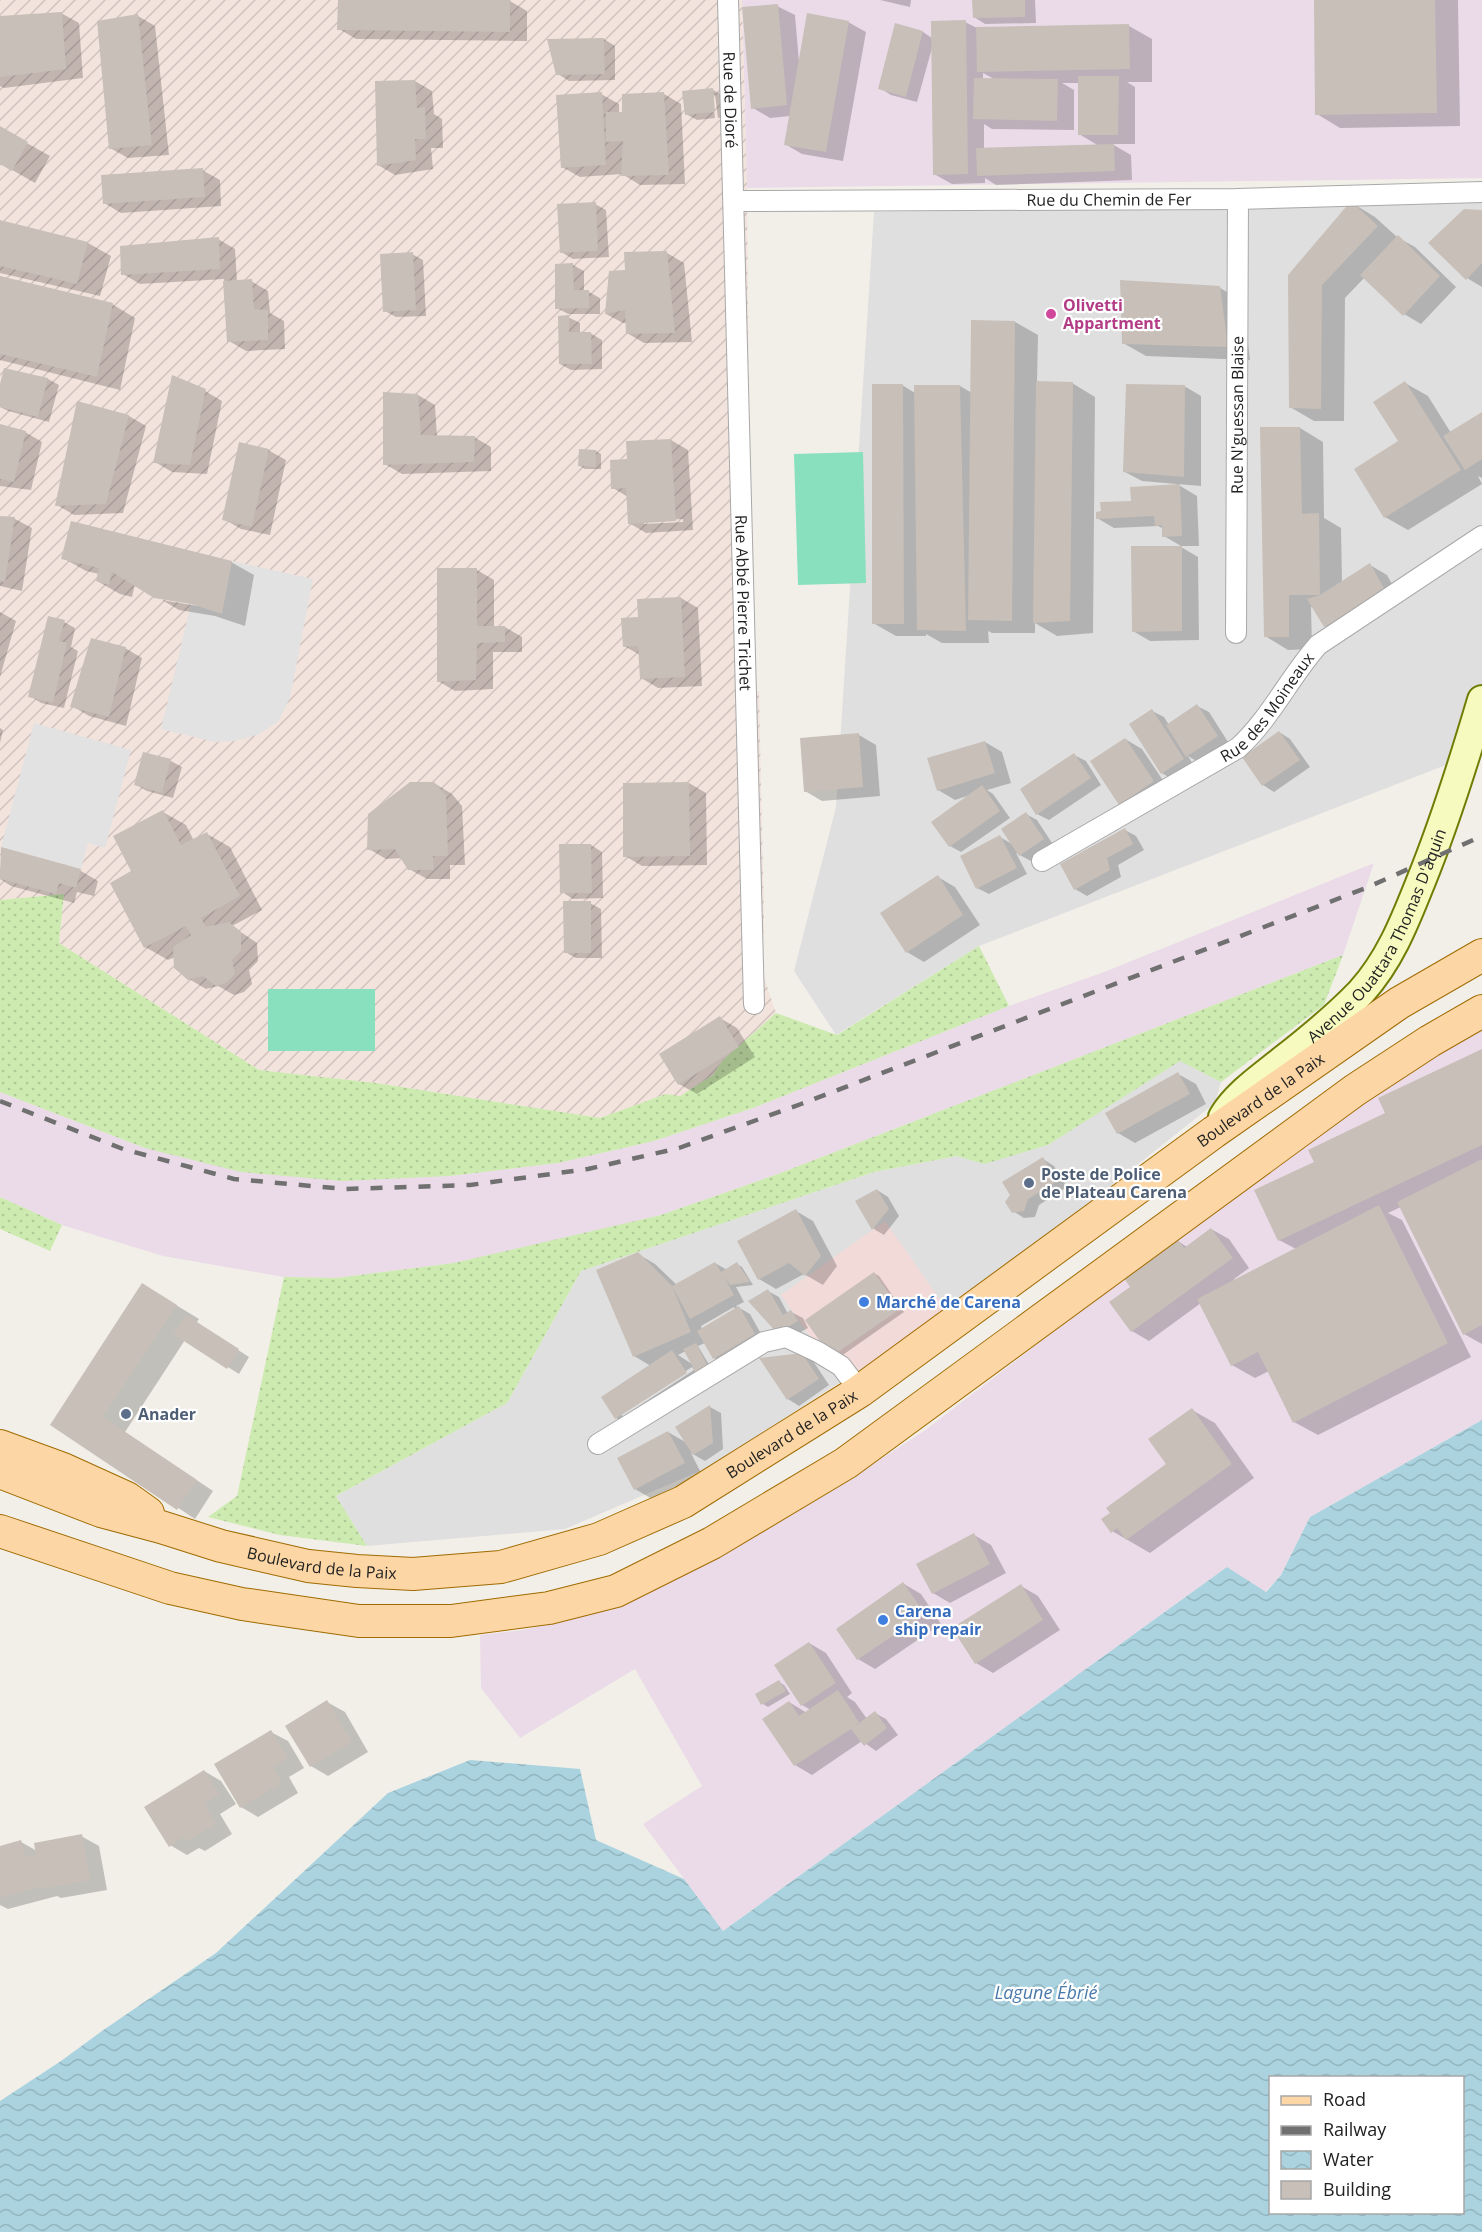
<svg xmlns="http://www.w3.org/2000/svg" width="1482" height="2232" font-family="'Open Sans',sans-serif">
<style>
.residential{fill:#e0dfdf}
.commercial{fill:#f2dad9}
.industrial{fill:#ebdbe8}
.military{fill:url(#military-furrows)}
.grass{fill:url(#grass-dots)}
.pitch{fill:#88e0be}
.parking{fill:#e2e2e2}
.water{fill:url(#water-waves);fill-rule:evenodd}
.shadow{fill:#0003;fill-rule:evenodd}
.building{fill:#c7bfb8}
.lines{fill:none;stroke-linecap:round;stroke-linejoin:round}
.street-casing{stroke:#a9a9a9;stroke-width:22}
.secondary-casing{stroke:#707d05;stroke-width:32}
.primary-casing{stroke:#a06b00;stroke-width:34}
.street{stroke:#fff;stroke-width:20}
.secondary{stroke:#f7fabf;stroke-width:28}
.primary{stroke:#fcd6a4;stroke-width:32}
.rail{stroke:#707070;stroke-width:4.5;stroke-dasharray:12 12;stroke-linecap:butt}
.hotel-dot{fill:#d1479c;stroke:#fff;stroke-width:2}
.service-dot{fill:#5c6f8a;stroke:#fff;stroke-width:2}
.shop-dot{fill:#3f7fe0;stroke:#fff;stroke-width:2}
.labels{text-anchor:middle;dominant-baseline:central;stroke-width:4.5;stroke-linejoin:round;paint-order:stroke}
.street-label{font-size:16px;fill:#222;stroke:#fff}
.hotel-label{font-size:16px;font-weight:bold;fill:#b23c85;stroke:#fff;text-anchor:start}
.service-label{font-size:16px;font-weight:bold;fill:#4e5e75;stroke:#fff;text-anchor:start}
.shop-label{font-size:16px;font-weight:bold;fill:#366cbe;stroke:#fff;text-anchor:start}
.water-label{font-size:18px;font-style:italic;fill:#4a7aab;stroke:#fff}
</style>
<defs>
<pattern id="military-furrows" width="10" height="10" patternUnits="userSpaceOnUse" patternTransform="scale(1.5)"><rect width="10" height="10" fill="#f3e3dd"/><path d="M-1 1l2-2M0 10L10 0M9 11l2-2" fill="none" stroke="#d0c2bd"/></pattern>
<pattern id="grass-dots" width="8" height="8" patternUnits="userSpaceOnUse" patternTransform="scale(1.5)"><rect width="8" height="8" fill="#cdebb0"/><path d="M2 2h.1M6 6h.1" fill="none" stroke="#b0c997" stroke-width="1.8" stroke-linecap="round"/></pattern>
<pattern id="water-waves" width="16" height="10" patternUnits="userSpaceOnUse" patternTransform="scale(1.5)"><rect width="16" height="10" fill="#aad3df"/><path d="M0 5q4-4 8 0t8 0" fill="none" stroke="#92b5bf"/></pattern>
</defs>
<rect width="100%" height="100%" fill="#f2efe9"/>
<path class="residential" d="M1482,202V751L979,946L836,1035L794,971L836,807L874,212Z
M1180,1060L1221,1082L1215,1103L969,1299L707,1468L565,1529L367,1546L336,1496L507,1403L581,1271L874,1172L957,1156L978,1162L1048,1145Z"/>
<path class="commercial" d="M885,1221L948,1311L844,1385L781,1295Z"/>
<path class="industrial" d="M742,0H1482V178L747,188Z
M1374,863L1343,955L778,1174L661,1215L561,1240L454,1263L336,1278L284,1277L163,1256L62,1225L0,1197V1092L145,1148L450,1176L558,1163L654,1141L756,1107L1009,1006L1104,972Z
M1482,1026V1420L1310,1517L1281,1575L1265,1592L1227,1567L723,1931L643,1824L702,1786L635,1669L520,1738L481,1688L480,1635L522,1630L561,1622L621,1603L853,1477L924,1431L1124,1278L1363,1104Z"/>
<path class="military" d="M0,0H742L747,188L751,691H759L764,921L762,971L776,1013L722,1061L713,1075L680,1096L666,1094L600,1118L376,1083L259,1070L59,943L64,894L0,900Z"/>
<path class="grass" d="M64,894L59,943L259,1070L376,1083L600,1118L666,1094L680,1096L713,1075L722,1061L776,1013L837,1035L979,946L1009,1006L756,1107L654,1141L558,1163L450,1176L342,1181L241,1172L145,1148L0,1092V900Z
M1343,955L1324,1005L1221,1082L1180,1061L1048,1145L984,1164L957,1156L874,1172L581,1271L507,1403L336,1496L367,1546L280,1535L208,1517L237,1496L284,1277L336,1278L454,1263L661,1215L778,1174Z
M0,1197L62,1225L50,1251L0,1229Z"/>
<path class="pitch" d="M863,452L866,583L798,585L794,454Z
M268,989H375V1051H268Z"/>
<path class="parking" d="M232,561L313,579L290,698L278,722L257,735L235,741L215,742L161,729L191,604L222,613Z
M34,723L131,750L105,848L88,843L81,869L1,847Z"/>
<path class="water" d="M1482,1420V2232H0V2101L61,2061L102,2031L216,1953L388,1793L470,1760L580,1769L596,1840L684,1879L723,1931L1227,1567L1266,1592L1281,1575L1310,1517ZM1270,2078H1462V2212H1270Z"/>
<path class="shadow" d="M339,0L510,1L527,11V41L356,39L339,29Z
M880,0H911L910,7Z
M974,0H1035L1036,23L985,24L974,17Z
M1315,0H1458L1460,126L1340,128L1317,114Z
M777,6L795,15L799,62L848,22L866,32L843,161L802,154L785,144L790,116L770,118L753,108Z
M61,13L79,23L83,78L4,88L0,86V17Z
M138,16L155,26L169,155L128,158L110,148Z
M965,22L977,28L1129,26L1152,39V82H1127L1135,87V144H1112L1131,155L1132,180L996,185L985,178V183L952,184L934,174L932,48L917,102L891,95L880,88L896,25L923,32L932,38ZM983,73L994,79H983ZM1062,83H1079V134L1099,146L984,149V124L992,129L1074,130V90Z
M604,39L615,46V80L569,81L558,74Z
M415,81L432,91L434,114L442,119L443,148H431L433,169L395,175L378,165Z
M713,90L724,96L726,117L718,118L715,95H712L715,118L697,120L686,114Z
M601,94L619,104V113H624L664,94L681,104L685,184L640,185L622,174L580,177L562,167Z
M0,128L50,156L35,183L0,163Z
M202,170L220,180L221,206L121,213L104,203Z
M1352,203L1375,217L1397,237L1415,247L1456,287L1421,324L1404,314L1365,277L1345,298L1344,421H1314L1290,407L1289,276Z
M595,204L606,210L609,257L573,259L561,252Z
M1482,211V287L1467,278Z
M0,221L88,243L111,256L100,296L0,273Z
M218,239L235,249L237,281H251L268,291L270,313L284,321L285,349L246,351L229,341L224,279L140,284L123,274Z
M667,253L684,263L692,342L644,343L627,333V323H623L606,314L627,272Z
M412,254L423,260L426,316L396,317L385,311Z
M573,265L584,271V292H589L600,298V314H568L557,308Z
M0,278L112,304L135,318L120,390L0,360Z
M1220,288L1243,301L1250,360L1146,356L1123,343Z
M568,317L580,323V334L590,333L602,340V369L571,370L560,364Z
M1015,322L1038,335L1037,383H1072L1095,397L1093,633L1057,636L1035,623V633H992L988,631L989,643H942L926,634V636H896L873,623L902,385L915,393L960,386L972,393Z
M5,370L48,379L59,385L49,422L8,411L0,407V390Z
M1405,383L1428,396L1451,433L1482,414V478L1478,476L1482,484L1408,530L1385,517L1400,441Z
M1184,386L1201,396V486L1177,484L1197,496L1199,546H1181L1164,536V529L1158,526L1114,528L1097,518L1176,486V484L1142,481L1125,472Z
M205,391L222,401L207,474L172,472L155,462Z
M418,395L435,405L437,437H474L491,447V471L402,474L385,464Z
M78,403L129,416L146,426L123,513L74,515L57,505Z
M0,426L25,432L42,442L31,490L0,486Z
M1300,428L1323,442L1324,518L1341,528L1342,582L1370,565L1387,575L1402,602L1342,636L1325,626L1314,607H1311L1312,649L1288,650L1265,636Z
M671,440L688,450L693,530L646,533L629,523L628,497L613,488ZM683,519V522L644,524V521Z
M268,450L286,460L270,535L241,529L224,519Z
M596,451L601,454V469H585L580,466Z
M0,517L15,519L32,528L22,591L0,586Z
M1181,547L1198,557L1199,640L1150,641L1133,631Z
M63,558L231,562L254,575L245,626L215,616L179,610L162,600L198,606L199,603L135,584L132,597L120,594L97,581L99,574L86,571Z
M477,570L494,580V628L505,627L522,637V652H493V689L455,691L438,681Z
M681,598L698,608L702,686L658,688L641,678L640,655L624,646L639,618Z
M0,612L16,621L0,677Z
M64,622L75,628L71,647L78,651L64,708L41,703L30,696Z
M125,648L142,658L126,726L89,716L72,706Z
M1197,706L1209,712L1228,742L1198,762L1188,756L1194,766L1173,780L1162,773L1152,711L1164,717L1169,725Z
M0,728L3,730L0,743Z
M1279,732L1290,739L1310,767L1274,792L1263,785Z
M859,735L876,745L880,796L822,801L805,791Z
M1125,739L1142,749L1170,791L1137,814L1120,804Z
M985,742L1002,752L1011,783L987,790L993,794L1010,818L961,852L950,846L970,795L955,800L938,790Z
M144,754L171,761L182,767L173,798L147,791L136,785Z
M1074,755L1086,761L1101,785L1049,820L1037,814Z
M434,783L452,794L462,806L465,865H450V879H427L409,869L403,858L386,859L369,849Z
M689,783L706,793L707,865L642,866L625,856Z
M163,812L186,825L194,841L207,834L230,847L262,910L232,926L257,943L258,961L249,970L252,984L244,992L234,995L218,986L206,989L189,979L175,957L168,960L145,947L133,872Z
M1026,814L1037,820L1054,846L1031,861L1016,853L1027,874L989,894L977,888L1000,837L1012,844Z
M1125,830L1136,836L1144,850L1118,865L1121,877L1087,896L1075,889Z
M591,845L602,852L603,898L573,899L562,892Z
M2,849L81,871L98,881L94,896L77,892L74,903L11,886L0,879Z
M938,877L955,887L980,925L924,962L907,952Z
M590,903L601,909L602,958H576L565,952Z
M720,1018L737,1028L755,1057L697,1094L679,1084L661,1055Z
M1482,1051V1344L1464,1334L1401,1207L1388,1213L1402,1220L1471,1357L1318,1435L1294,1422L1269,1371L1255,1378L1232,1365L1201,1303L1149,1341L1132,1331V1287L1178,1241L1187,1247L1211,1229L1229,1239L1249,1268L1234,1279L1235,1281L1296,1249L1279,1240L1316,1162Z
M1178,1074L1196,1084L1206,1104L1135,1143L1118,1133Z
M1043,1159L1054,1166L1067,1187L1039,1205L1035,1217L1024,1218L1013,1211Z
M877,1190L888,1197L899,1216L884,1235L874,1229L857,1202Z
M796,1211L813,1221L837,1266L823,1285L804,1274L776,1289L759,1279Z
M638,1254L655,1264L677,1285L715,1263L727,1270L737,1264L742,1267L753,1285L736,1287L744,1302L736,1306L750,1314L765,1341L725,1364L714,1358L705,1343L698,1346L711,1368L701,1373L694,1369L703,1383L634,1428L616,1418L603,1397L651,1366L634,1356ZM734,1307L736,1310L702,1329L701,1326ZM686,1351L692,1364L678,1355ZM692,1367L694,1370L622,1417V1413Z
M874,1273L879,1276L904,1312L837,1359L832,1356Z
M143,1285L199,1319L196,1323L249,1357L239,1374L185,1340L125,1432L213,1491L195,1519L52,1424Z
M768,1291L779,1297L788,1314L791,1312L803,1318L808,1328L790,1338Z
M801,1354L813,1361L829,1385L799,1406L788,1399Z
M710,1407L721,1413L723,1449L705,1461L691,1453L701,1473L652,1499L635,1489L668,1432L687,1443L677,1427Z
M1192,1410L1215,1423L1254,1478L1150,1553L1112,1531L1168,1465Z
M974,1535L991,1545L1006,1573L950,1603L933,1593L918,1564Z
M904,1584L921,1594L941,1624L875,1669L858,1659Z
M1021,1586L1038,1596L1060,1630L993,1673L976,1663Z
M809,1643L826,1653L852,1693L847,1697L855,1702L867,1719L875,1713L886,1719L898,1735L876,1751L862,1741L812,1775L795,1765L789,1702L807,1713L811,1710L802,1705Z
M779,1682L784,1685L790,1694L768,1707L763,1704Z
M327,1702L345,1712L368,1752L328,1776L311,1766Z
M271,1732L288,1741L304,1768L289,1777L298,1793L258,1817L241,1807Z
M204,1771L221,1781L236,1804L220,1814L232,1834L205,1851L199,1848L187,1855L170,1845Z
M81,1836L99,1846L107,1890L61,1898L57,1896L8,1909L0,1905V1847L21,1842L37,1851Z"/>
<path class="building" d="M338,0H510V32L337,30Z
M972,0H1025V17L973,18Z
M1314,0H1435L1437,113L1315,115Z
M778,4L787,105L751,109L742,7Z
M62,12L66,69L0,77V16Z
M807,13L849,21L826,152L784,145Z
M138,14L152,145L109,149L97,21Z
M966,20L968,174L933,175L931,21Z
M895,23L923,31L906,97L878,89Z
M1129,24L1130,69L977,72L976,27Z
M604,38L605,74L556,75L547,39Z
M1078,76H1119L1118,135H1078Z
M974,78L1058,79L1057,121L973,119Z
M415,80L417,108L425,107L426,139H415L416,160L377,166L375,81Z
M713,88L715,112L685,115L682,91Z
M602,92L606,165L561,168L556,95Z
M664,92L669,175L621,176L623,141L606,142V112H622V94Z
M0,126L28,142L12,171L0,164Z
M1114,144L1115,171L977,176L976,148Z
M203,168L205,197L103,204L101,175Z
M1351,201L1378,226L1322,285L1321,409L1289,408L1288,275Z
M596,202L598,251L560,253L557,204Z
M1464,209L1482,210V263L1466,280L1428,243Z
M0,220L88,242L77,284L0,266Z
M1398,235L1440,276L1403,316L1360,275Z
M219,237L220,269L121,275L120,246Z
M667,251L675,333L626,334L625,310L605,314L609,271L625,270L624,252Z
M413,252L416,310L383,312L380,254Z
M573,263L574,290H589V308L555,309V264Z
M0,276L113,303L97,377L0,354Z
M252,279L254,309L268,310V340L227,342L223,281Z
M1120,280L1220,286L1228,347L1122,344Z
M569,315V332H591L592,364H559L558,316Z
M971,320L1015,321L1012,621L968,620Z
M4,368L48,378L38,417L0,407V384Z
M172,375L206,389L190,465L153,463Z
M1036,381L1073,382L1070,621L1033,623Z
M1405,381L1461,470L1384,518L1354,469L1398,441L1373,402Z
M872,384H903L904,624H872Z
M1126,384L1185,385L1184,477L1123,472Z
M914,385H960L966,631L917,630Z
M383,392L418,394L421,435L475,436L474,462L383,465Z
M77,401L129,415L106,504L55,506Z
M1482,412V459L1465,470L1443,436Z
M0,424L26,431L14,482L0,479Z
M1260,427H1300L1302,514L1319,513L1320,595H1289V637H1264Z
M671,439L676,521L628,524L626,488L611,489L610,460L627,459L626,441Z
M239,442L269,449L252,527L222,520Z
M579,449L596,450V467L578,466Z
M1180,484L1182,536L1162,537V525L1155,526L1154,516L1096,519V512L1101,511L1100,502L1131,501L1130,487Z
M0,516L15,517L5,582L0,581Z
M71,521L232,561L222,614L191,604L154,598L112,572L109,585L96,581L99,568L61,559Z
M1131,546H1182V631L1132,632Z
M1370,563L1386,592L1324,627L1307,599L1320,595Z
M437,568H477V626H505V642L477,643L476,680L437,682Z
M681,597L685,677L640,679L638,646L623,647L621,618L638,617L637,599Z
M48,616L65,620L59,641L67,643L53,703L28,697Z
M91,638L126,647L109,717L70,707Z
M1197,704L1218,736L1186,757L1166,725Z
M1152,709L1184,759L1161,774L1129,724Z
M1279,731L1300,760L1262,786L1242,757Z
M859,733L863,787L804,792L800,738Z
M1125,738L1154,781L1119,805L1090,761Z
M985,741L995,773L937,791L927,758Z
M143,752L171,759L162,793L134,785Z
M1074,753L1091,778L1036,815L1020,789Z
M410,782H434L446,795L448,856H433L434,870H408L395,849L367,850L368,814Z
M689,782L690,856L623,857V783Z
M982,785L1000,811L949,847L931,822Z
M163,810L181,845L207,832L240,896L201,918L206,927L229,922L241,932V951L232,960L235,974L226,983L216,986L203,976L188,980L174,968L173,947L191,935L186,926L144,948L110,883L131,871L113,836Z
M1026,812L1044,839L1019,856L1001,829Z
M1125,828L1133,844L1107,858L1110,870L1074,890L1060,864Z
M1000,835L1017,868L976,889L960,856Z
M559,844H591L592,893H560Z
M1,847L81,869L76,888L59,883L56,894L0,879Z
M938,875L963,915L906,953L880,913Z
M563,901H591V953H564Z
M720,1016L739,1047L678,1085L659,1054Z
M1482,1049V1145L1278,1241L1254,1190L1314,1162L1308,1150L1385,1113L1378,1098Z
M1178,1072L1190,1094L1117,1134L1105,1113Z
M1043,1157L1057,1181L1028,1199L1024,1211L1012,1213L1005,1202L1010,1195L1002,1182Z
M1482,1159V1325L1463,1335L1397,1202Z
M877,1189L889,1209L872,1230L855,1201Z
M1379,1205L1448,1343L1293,1423L1258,1352L1231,1366L1197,1299Z
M796,1209L821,1256L805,1276L789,1263L758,1280L737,1241Z
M1211,1228L1233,1258L1131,1332L1109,1302L1130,1287L1124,1278L1178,1240L1184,1248Z
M638,1252L672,1286L691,1332L633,1357L596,1270Z
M715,1262L721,1272L737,1262L750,1282L730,1285L724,1277L734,1295L690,1319L672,1286Z
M874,1272L900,1309L831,1357L805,1320Z
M142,1283L177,1305L103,1417L197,1480L177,1510L50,1425Z
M768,1289L783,1315L791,1310L798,1321L777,1333L748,1301Z
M739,1306L755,1334L713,1359L697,1331Z
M186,1315L239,1349L227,1369L173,1334Z
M696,1343L707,1365L695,1371L683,1349Z
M672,1350L687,1373L615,1419L601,1397Z
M802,1353L819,1379L787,1400L759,1358Z
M710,1405L713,1443L693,1455L675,1427Z
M1192,1408L1232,1464L1126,1540L1117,1528L1111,1533L1101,1519L1110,1513L1106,1508L1166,1464L1148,1439Z
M668,1431L685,1463L634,1490L617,1458Z
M974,1533L990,1564L932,1594L916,1564Z
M903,1582L925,1614L857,1660L836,1629Z
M1021,1584L1043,1620L975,1664L952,1628Z
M809,1642L836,1683L801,1706L774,1665Z
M779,1680L786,1691L761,1705L755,1694Z
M838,1690L859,1722L854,1727L875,1711L887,1728L864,1746L851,1729L794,1766L762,1719L789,1701L799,1716Z
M327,1700L352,1742L310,1767L285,1726Z
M271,1730L288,1758L273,1767L282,1783L240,1808L214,1764Z
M204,1770L219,1794L204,1804L216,1824L186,1842L184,1837L169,1847L144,1807Z
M82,1834L90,1880L43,1889L42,1886L0,1898V1846L21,1840L26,1857L36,1855L34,1843Z"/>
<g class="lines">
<defs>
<g id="street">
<path id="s1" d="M728,0L754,1004"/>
<path id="s2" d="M734,201L1238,199L1482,192"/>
<path id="s3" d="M1236,633L1238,199"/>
<path id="s4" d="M1042,861L1238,748C1270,719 1289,678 1318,645L1482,536"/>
<path d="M598,1444L764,1342L786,1337L818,1352L841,1366L860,1391"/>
</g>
<g id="secondary">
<path id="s5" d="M1223,1117C1237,1094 1261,1078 1282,1061C1309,1040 1337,1017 1361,992C1390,960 1405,921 1421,881C1445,822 1464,761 1482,700"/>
</g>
<g id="primary">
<path d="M0,1446L63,1469L127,1498L148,1513"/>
<path id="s6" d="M0,1472L101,1511L161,1527L221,1546L308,1566L357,1571L413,1574L501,1567L599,1539L683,1502L860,1391L1214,1132L1399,1003L1482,955"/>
<path d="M0,1531L170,1588L242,1604L359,1621H451L549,1608L616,1591L712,1543L846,1463L1355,1090L1430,1041L1482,1011"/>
</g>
</defs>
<use href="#street" class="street-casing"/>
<use href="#secondary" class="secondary-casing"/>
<use href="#primary" class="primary-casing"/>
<use href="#street" class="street"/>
<use href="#secondary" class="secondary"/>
<use href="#primary" class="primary"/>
<path class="rail" d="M0,1101L123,1149L234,1179L345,1189L470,1185L588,1169L679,1148L801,1104L1366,888L1482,836"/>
</g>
<circle class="hotel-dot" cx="1051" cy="314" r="6"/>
<g class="service-dot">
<circle cx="1029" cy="1183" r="6"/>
<circle cx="126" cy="1414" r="6"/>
</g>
<g class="shop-dot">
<circle cx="864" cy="1302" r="6"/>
<circle cx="883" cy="1620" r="6"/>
</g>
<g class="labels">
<g class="street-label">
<text stroke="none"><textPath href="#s1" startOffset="100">Rue de Dioré</textPath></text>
<text stroke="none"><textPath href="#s2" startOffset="375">Rue du Chemin de Fer</textPath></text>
<text stroke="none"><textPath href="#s3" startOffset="218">Rue N'guessan Blaise</textPath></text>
<text stroke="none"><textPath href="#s1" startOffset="603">Rue Abbé Pierre Trichet</textPath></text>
<text stroke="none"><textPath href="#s4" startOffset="276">Rue des Moineaux</textPath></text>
<text stroke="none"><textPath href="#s5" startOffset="243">Avenue Ouattara Thomas D'aquin</textPath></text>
<text stroke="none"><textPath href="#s6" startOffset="1414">Boulevard de la Paix</textPath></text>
<text stroke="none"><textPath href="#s6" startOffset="838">Boulevard de la Paix</textPath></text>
<text stroke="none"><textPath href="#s6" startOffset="336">Boulevard de la Paix</textPath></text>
</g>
<g class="hotel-label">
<text x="1063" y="305">Olivetti<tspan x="1063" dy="18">Appartment</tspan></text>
</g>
<g class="service-label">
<text x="1041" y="1174">Poste de Police<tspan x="1041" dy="18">de Plateau Carena</tspan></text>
<text x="138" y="1414">Anader</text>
</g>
<g class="shop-label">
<text x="876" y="1302">Marché de Carena</text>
<text x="895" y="1611">Carena<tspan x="895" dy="18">ship repair</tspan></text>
</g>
<g class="water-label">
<text x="1046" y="1992">Lagune Ébrié</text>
</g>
</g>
<rect x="1269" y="2076" width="195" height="138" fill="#ffffff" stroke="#a7a7a7" stroke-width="1.5"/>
<rect x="1281" y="2096" width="30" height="9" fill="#fcd6a4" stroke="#a7a7a7" stroke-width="1.5"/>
<text x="1323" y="2106" font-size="18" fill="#222222">Road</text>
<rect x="1281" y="2126" width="30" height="9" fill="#707070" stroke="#a7a7a7" stroke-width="1.5"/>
<text x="1323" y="2136" font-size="18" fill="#222222">Railway</text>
<rect x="1281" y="2151" width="30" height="18" fill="url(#water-waves)" stroke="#a7a7a7" stroke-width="1.5"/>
<text x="1323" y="2166" font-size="18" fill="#222222">Water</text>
<rect x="1281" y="2181" width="30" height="18" fill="#c7bfb8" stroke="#a7a7a7" stroke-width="1.5"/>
<text x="1323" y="2196" font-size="18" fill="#222222">Building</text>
</svg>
